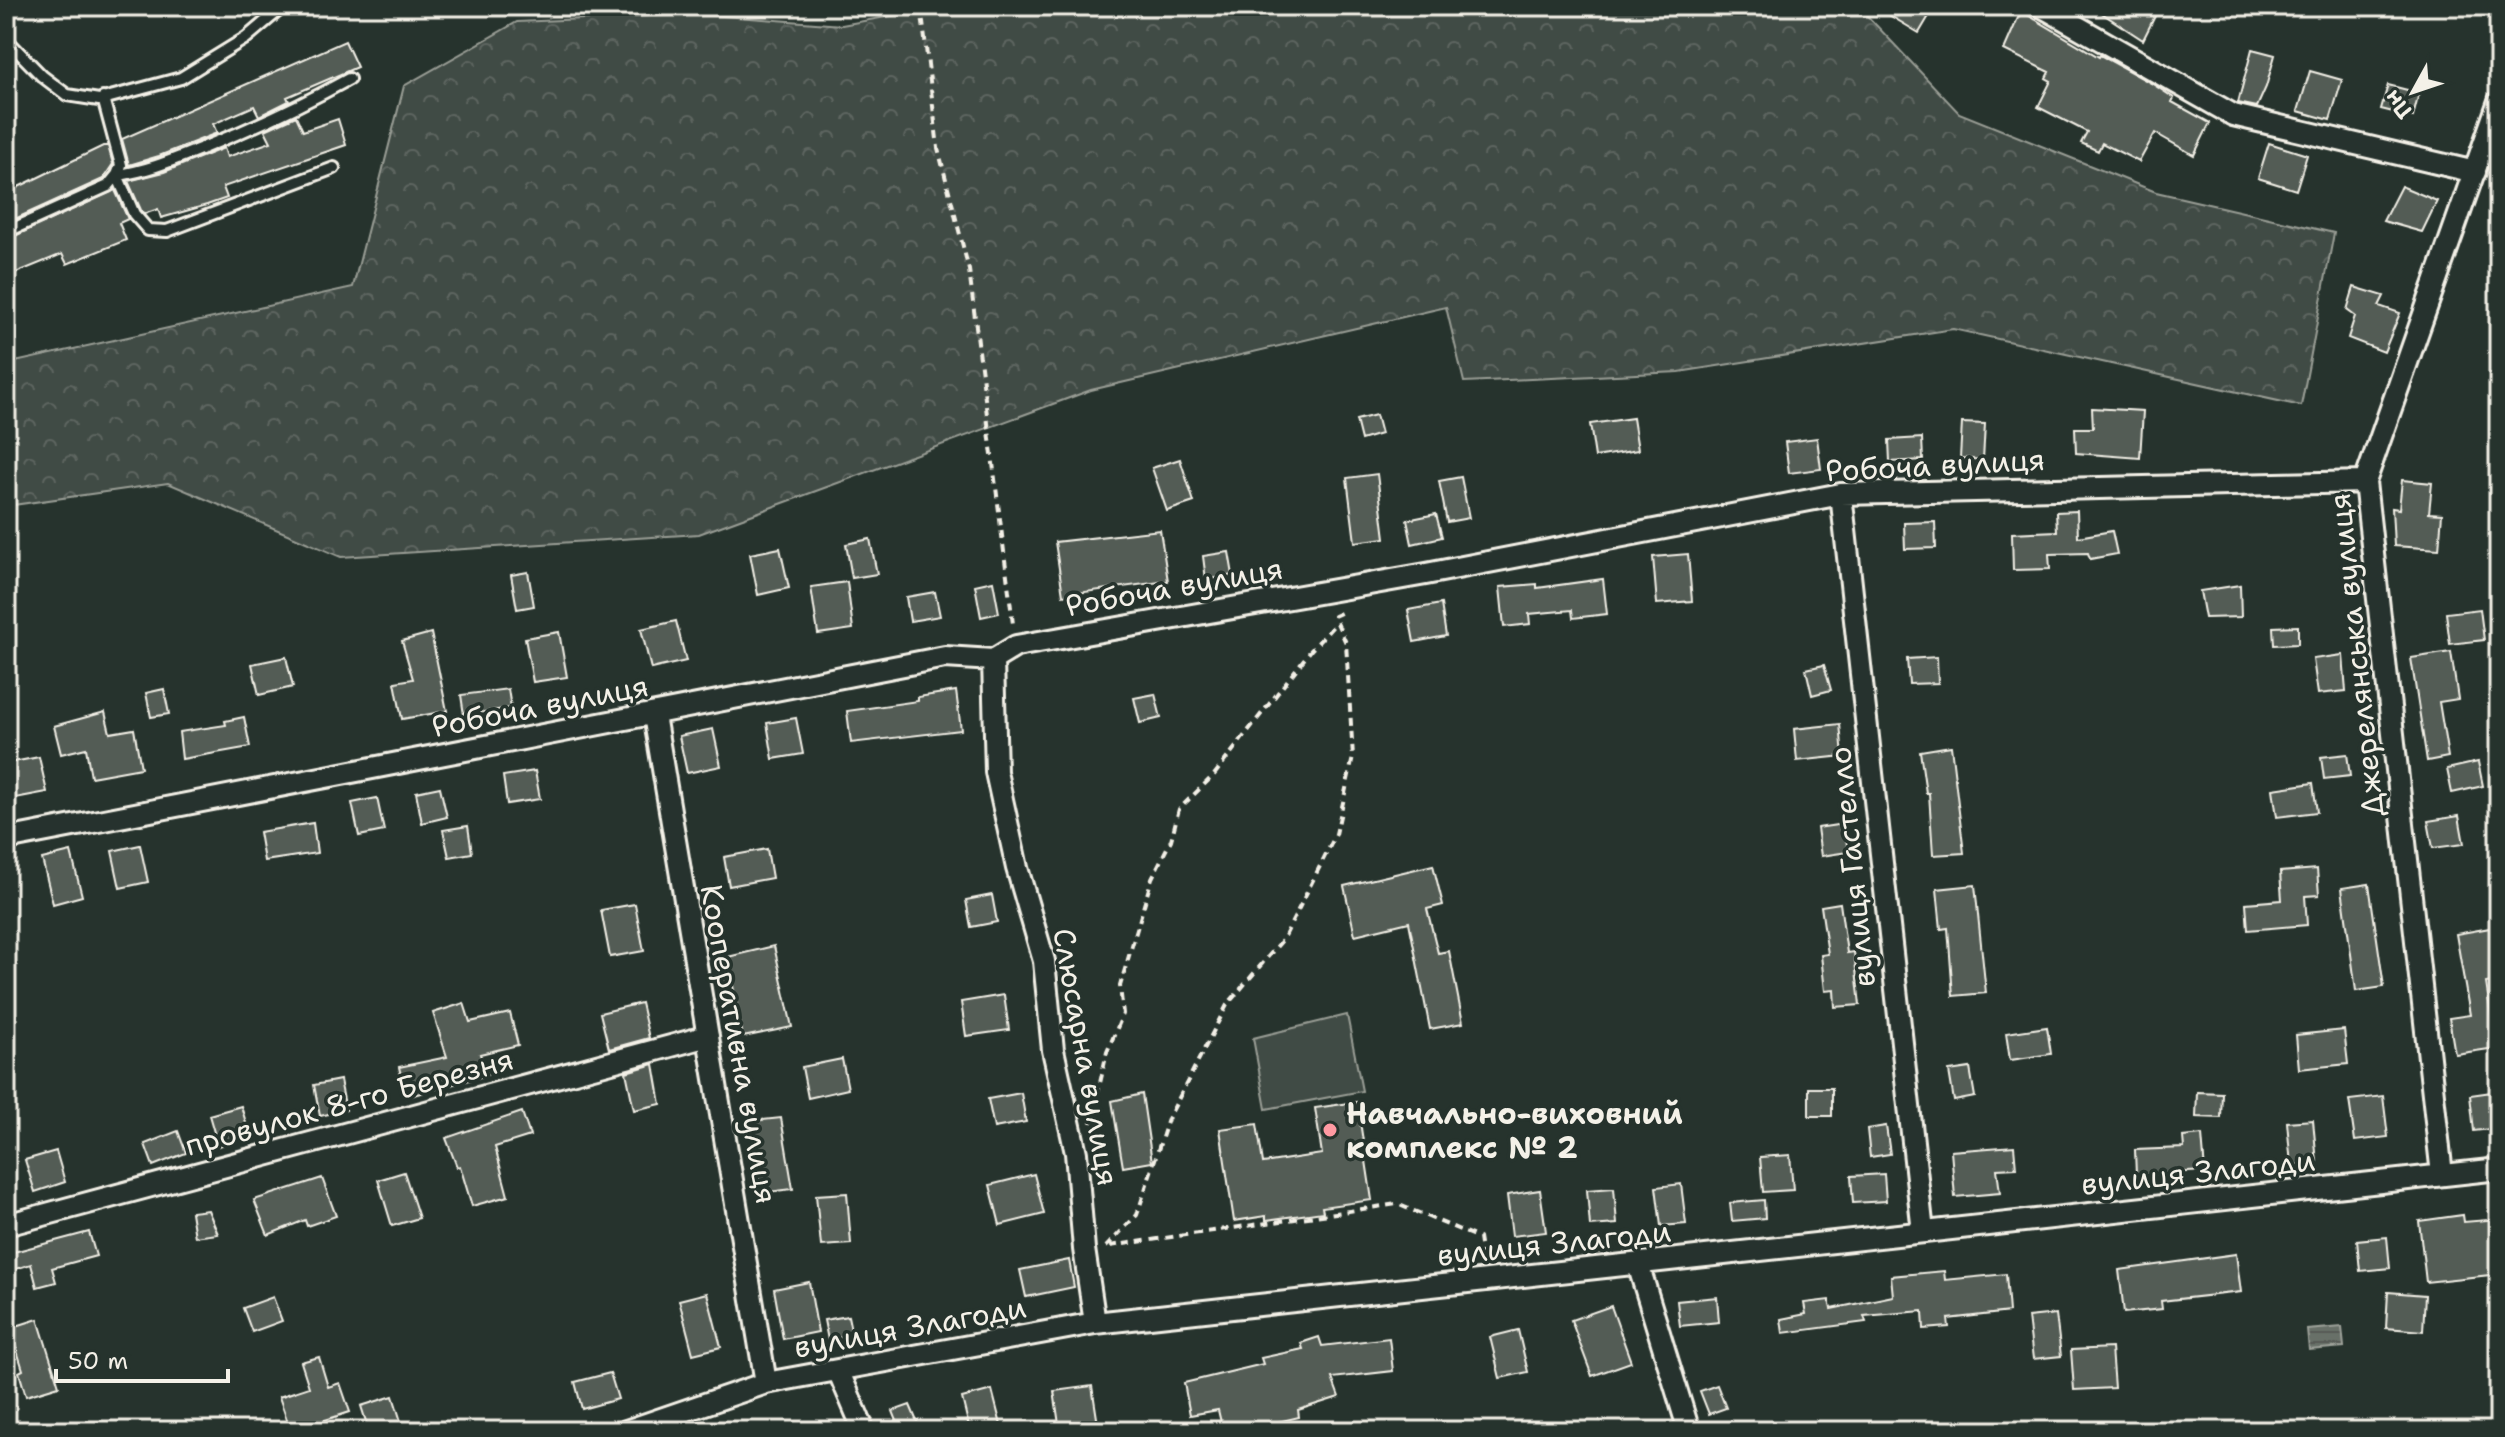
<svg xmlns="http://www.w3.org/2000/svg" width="2505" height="1437" font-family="'Shantell Sans',sans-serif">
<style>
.forest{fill:url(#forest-crowns);stroke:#9a9e96;stroke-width:2}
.pitch{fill:#414b45;stroke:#9a9e96;stroke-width:2}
.water{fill:url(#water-rules);stroke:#9fa39b;stroke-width:2}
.building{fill:#525c55;stroke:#f4f1e8;stroke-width:2}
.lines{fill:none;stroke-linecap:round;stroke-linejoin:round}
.service-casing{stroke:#f4f1e8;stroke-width:16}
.minor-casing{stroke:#f4f1e8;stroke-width:26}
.path{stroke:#f4f1e8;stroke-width:4;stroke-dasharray:8 6;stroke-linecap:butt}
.service{stroke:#26332d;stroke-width:10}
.minor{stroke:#26332d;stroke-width:20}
.poi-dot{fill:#ff9aa2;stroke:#26332d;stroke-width:3}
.labels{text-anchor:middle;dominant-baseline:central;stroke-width:7;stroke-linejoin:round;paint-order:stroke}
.street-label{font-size:30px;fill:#f4f1e8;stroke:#26332d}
.poi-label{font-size:30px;font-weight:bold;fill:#f4f1e8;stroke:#26332d;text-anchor:start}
</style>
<defs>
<pattern id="forest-crowns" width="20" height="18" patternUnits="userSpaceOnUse" patternTransform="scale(2)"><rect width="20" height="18" fill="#414b45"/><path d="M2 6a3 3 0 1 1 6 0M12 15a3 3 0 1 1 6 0" fill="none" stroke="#5d6560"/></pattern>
<pattern id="water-rules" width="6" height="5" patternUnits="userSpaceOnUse" patternTransform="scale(2)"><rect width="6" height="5" fill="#676f68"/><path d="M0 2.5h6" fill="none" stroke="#565a55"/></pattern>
</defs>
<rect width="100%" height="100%" fill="#26332d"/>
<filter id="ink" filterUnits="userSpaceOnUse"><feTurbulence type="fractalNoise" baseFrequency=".0125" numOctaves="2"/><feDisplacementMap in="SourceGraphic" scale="16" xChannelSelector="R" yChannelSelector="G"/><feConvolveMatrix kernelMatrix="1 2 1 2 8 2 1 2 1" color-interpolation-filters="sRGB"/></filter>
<g filter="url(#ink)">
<path class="forest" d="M946,6H1858L1959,113L2156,192L2334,233L2301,406L1953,329L1679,372L1464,382L1446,307L1091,390L699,534L341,557L168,483L6,506V364L353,287L404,86L517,22L696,14L842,25Z"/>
<path class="pitch" d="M1347,1015L1362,1091L1266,1109L1253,1038Z"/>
<path class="water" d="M2342,1327L2344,1347L2309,1350L2307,1330Z"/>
<path class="building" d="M1874,6H1935L1919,33Z
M2091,6H2160L2143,40Z
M2021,11L2099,57L2100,55L2151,83L2174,98L2172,102L2210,123L2194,155L2155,133L2139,162L2102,143L2098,151L2081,143L2087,132L2038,107L2051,81L2046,78L2049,72L2004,50Z
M345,41L357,67L287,97L289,101L259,116L254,106L213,124L217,133L159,156L129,165L122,139Z
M2252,49L2275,55L2266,87L2257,107L2238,103Z
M2310,71L2342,80L2330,120L2298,111Z
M2388,85L2419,93L2413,117L2381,109Z
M296,116L303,131L338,119L346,145L223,187L227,198L207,205L161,218L158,209L144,214L141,210L128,181L164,172L224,148L227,157L271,142L265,130Z
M2269,143L2307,155L2296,190L2258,178Z
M103,146H108L113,164L103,179L6,223V193Z
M2401,186L2437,201L2422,232L2383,221Z
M115,190L128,219L119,223L126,240L67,264L62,254L6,277V240Z
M2354,287L2384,296L2379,306L2400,313L2384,352L2348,338L2355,316L2347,310Z
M2092,408L2143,411L2140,458L2076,453L2075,428H2093Z
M1376,415L1381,434L1361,440L1356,420Z
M1633,418L1638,450L1595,457L1590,424Z
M1962,423L1985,424L1983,460L1960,458Z
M1817,438L1821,469L1789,473L1785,442Z
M1922,438L1923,460L1890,462L1889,440Z
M1180,459L1194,502L1167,511L1152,468Z
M1377,474L1385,538L1355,542L1347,478Z
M1461,477L1469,518L1447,522L1439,481Z
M2402,480L2432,483L2429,513L2442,514L2439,549L2394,546L2392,508L2399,509Z
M2077,511L2078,537L2112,531L2117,554L2090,559L2088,553L2049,554L2050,569L2013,570L2012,533L2057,531L2056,512Z
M1436,514L1442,537L1412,544L1407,520Z
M1935,522L1936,548L1905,549L1904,523Z
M1160,530L1168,581L1063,595L1055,542Z
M870,539L877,574L852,578L846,544Z
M780,548L789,588L758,595L750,554Z
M1229,552L1233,575L1206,580L1203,556Z
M1688,554L1692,601L1657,604L1653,557Z
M528,572L534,606L517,609L511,575Z
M1603,579L1607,614L1573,618L1572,610L1529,614L1530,624L1504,627L1500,587L1537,584V588Z
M993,581L999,613L981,617L975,585Z
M847,582L853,629L818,634L811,587Z
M2240,585L2241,617L2205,618L2200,591Z
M935,592L940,616L910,621L906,597Z
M1441,604L1446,636L1414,642L1408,610Z
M2480,609L2484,640L2450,644L2446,613Z
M676,621L686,661L651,669L641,629Z
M2298,626V644L2274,645L2273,627Z
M559,632L567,677L533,682L525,638Z
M431,633L447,711L402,719L395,682L413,679L402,641Z
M2451,652L2458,699L2439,702L2448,757L2427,761L2411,658Z
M2343,655L2346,691L2318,694L2313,659Z
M286,657L293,687L259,695L252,664Z
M1937,657L1938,683L1909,684L1907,659Z
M1824,665L1831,690L1812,695L1806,669Z
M164,689L169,714L151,717L146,693Z
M508,689L511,708L464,715L461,695Z
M956,691L961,730L851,743L847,711L918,701V697Z
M1155,694L1161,718L1140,723L1134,698Z
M105,712L110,733L134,729L141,768L91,777L86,748L61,754L54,726Z
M244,717L250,747L182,759L179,732L226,725L225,721Z
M796,718L803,754L773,759L767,723Z
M1840,724L1843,756L1797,761L1794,729Z
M713,729L721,766L687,773L679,736Z
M1951,746L1964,853L1933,855L1929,793H1926L1920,751Z
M2347,754L2350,776L2324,779L2321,757Z
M39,757L47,792L15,798L8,763Z
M2478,762L2483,786L2452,793L2447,769Z
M535,771L540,799L507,804L503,776Z
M2313,783L2317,812L2277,817L2273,789Z
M440,787L447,817L422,823L416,792Z
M377,798L384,831L359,836L352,803Z
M2459,816L2464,844L2433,848L2428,821Z
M313,823L317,853L264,861L259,832Z
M1844,824L1848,852L1821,856L1817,828Z
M468,826L472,853L449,857L443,830Z
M140,845L148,882L120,888L112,851Z
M767,849L772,878L729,886L724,857Z
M71,852L82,896L53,904L42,859Z
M1433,865L1443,905L1427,909L1438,953L1449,951L1463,1023L1430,1029L1409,922L1355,935L1344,886Z
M2317,869L2319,895L2305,896L2307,925L2248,930L2246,903L2282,900L2280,872Z
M2369,884L2384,987L2356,991L2342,888Z
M1975,885L1986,993L1953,996L1948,928L1941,929L1937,889Z
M992,895L997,922L971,927L966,900Z
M1840,903L1847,953L1854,952L1860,1005L1835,1007L1834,990L1825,991L1821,955L1828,954L1821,906Z
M635,904L644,951L610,957L601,910Z
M2490,928L2499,981L2486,983L2496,1048L2455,1054L2449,1018L2470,1015L2456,934Z
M774,946L792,1027L743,1037L733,986L722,988L715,960Z
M1004,995L1009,1030L966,1036L961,1002Z
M464,1003L470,1022L510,1013L518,1045L480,1054L487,1075L406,1097L399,1067L447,1057L433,1013Z
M641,1003L649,1038L609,1049L600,1013Z
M2047,1027L2051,1054L2010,1060L2006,1033Z
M2344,1030L2348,1064L2299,1069L2296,1035Z
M842,1059L848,1089L808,1098L802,1067Z
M654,1064L661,1104L634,1110L626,1072Z
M1970,1068L1975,1097L1954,1101L1949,1071Z
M340,1080L346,1110L320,1116L314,1085Z
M1809,1088H1832V1116H1809Z
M2499,1091V1128L2474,1131L2470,1095Z
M2197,1092L2222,1093L2221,1118L2196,1117Z
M1021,1093L1026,1122L994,1128L988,1099Z
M1142,1094L1152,1162L1123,1167L1112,1101Z
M2383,1096L2388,1137L2355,1141L2349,1100Z
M1357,1102L1372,1200L1322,1207L1323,1212L1266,1220V1216L1234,1221L1220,1129L1257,1124L1263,1163L1322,1154L1315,1108Z
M241,1106L250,1136L218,1146L209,1115Z
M522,1112L530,1136L495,1147L508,1196L472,1206L460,1166L457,1167L446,1138Z
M781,1118L793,1189L760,1193L752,1121Z
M2313,1120L2317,1163L2291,1165L2287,1122Z
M1886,1126L1890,1154L1870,1157L1867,1129Z
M178,1131L186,1153L153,1166L145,1144Z
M2202,1135L2205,1171L2136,1175L2135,1150L2184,1148L2183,1137Z
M2014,1146L2016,1168L1997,1169L2000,1193L1955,1197L1951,1151Z
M56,1151L65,1182L35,1192L25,1160Z
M1790,1155L1793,1190L1763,1192L1760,1157Z
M404,1172L419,1218L392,1226L378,1180Z
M1034,1174L1044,1214L1000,1225L990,1185Z
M1884,1174L1886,1201L1853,1203L1851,1176Z
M322,1178L336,1216L307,1226L305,1220L268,1235L254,1200Z
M1681,1184L1686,1224L1661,1226L1656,1187Z
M1614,1188L1617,1224L1590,1226L1587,1190Z
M1540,1190L1546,1232L1512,1236L1507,1195Z
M847,1193L851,1244L821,1246L816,1195Z
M1764,1200L1765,1218L1732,1221L1730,1203Z
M208,1210L218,1234L195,1237L191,1212Z
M2463,1215L2464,1222L2499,1219V1274L2426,1282L2419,1221Z
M89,1232L96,1256L52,1268L56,1282L37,1287L31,1264L6,1272V1254Z
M2387,1237L2390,1268L2360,1271L2357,1240Z
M2236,1254L2241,1292L2161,1301L2162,1309L2124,1313L2119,1270Z
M1069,1260L1074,1287L1026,1297L1020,1270Z
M1944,1271L1945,1280L2006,1274L2009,1312L1948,1319L1949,1327L1924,1329L1923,1311L1864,1316L1866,1322L1783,1333L1781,1319L1806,1314L1804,1303L1829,1300L1831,1309L1893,1296L1891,1276Z
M809,1282L818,1332L783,1339L774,1289Z
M2388,1292L2425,1295L2423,1331L2386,1328Z
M707,1293L721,1347L693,1354L679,1300Z
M273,1297L282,1321L252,1332L243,1308Z
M1717,1297L1719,1322L1680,1326L1677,1301Z
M1611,1306L1631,1362L1592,1376L1571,1320Z
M2056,1314L2061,1356L2033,1359L2028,1317Z
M848,1316L852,1335L828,1340L824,1320Z
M38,1319L59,1386L26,1396L19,1372L23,1370L10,1328Z
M1518,1330L1528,1372L1500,1378L1490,1337Z
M1319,1337L1322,1346L1389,1338L1393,1371L1332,1378L1339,1397L1298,1410L1299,1417L1261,1426L1262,1431H1223L1218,1410L1190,1415L1184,1383L1263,1364L1261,1358L1303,1349L1301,1343Z
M2111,1348L2114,1388L2074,1390L2071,1350Z
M319,1357L328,1387L340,1383L350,1412L313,1424L315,1431H291L279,1397L309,1387L301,1362Z
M610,1373L618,1399L582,1409L575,1382Z
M1717,1385L1726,1408L1709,1414L1700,1391Z
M1092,1386L1099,1431H1060L1054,1391Z
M992,1390L1001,1425L970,1431L962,1398Z
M393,1396L404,1431H369L361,1406Z
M910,1405L921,1431H901L893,1411Z"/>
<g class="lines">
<defs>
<path id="service" d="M6,39L42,76L67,95L99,100L181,78L246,38L284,6
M334,168L167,231L148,230L134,214L117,175C149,171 175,159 205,147C255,127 302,105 349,79
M6,232L108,186L117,175L121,165L103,98"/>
<path id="minor" d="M2041,6L2233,115L2475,172
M1841,494L1923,1232
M993,660L996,772L1017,868L1044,961L1053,1050L1076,1153L1084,1249L1095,1323
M654,715L766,1383
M6,839L945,657L993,660L1016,646L1426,574L1841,494L2365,482
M2442,1175L2365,482L2499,101
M6,1225L708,1036
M1638,1264L1689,1431
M838,1370L864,1431
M626,1431L766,1383L1095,1323L2499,1169"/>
</defs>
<use href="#service" class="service-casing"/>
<use href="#minor" class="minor-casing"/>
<path class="path" d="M921,6L938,148L969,270L1013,624
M1091,1123L1107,1052L1123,1014L1120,986L1152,878L1171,840L1179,809L1214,775L1311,650L1336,623
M1110,1246L1397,1204L1479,1238L1482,1258
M1106,1247L1137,1215L1168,1119L1227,1005L1284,938L1336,834L1353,757L1346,643L1334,616L1343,612"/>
<use href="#service" class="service"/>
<use href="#minor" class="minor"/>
</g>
</g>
<circle class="poi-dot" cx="1330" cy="1130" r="8"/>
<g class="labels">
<g class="street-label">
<text transform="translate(1935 465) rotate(-3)">Робоча вулиця</text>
<text transform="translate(1174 587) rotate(-10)">Робоча вулиця</text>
<text transform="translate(2356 655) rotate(-96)">Джерелянська вулиця</text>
<text transform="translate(540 706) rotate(-11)">Робоча вулиця</text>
<text transform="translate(1852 867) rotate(-96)">вулиця Гастелло</text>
<text transform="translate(739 1044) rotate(80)">Кооперативна вулиця</text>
<text transform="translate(1086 1057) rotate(80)">Слюсарна вулиця</text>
<text transform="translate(349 1102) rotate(-15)">провулок 8-го Березня</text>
<text transform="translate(2198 1172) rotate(-6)">вулиця Злагоди</text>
<text transform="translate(1554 1243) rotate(-6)">вулиця Злагоди</text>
<text transform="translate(910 1327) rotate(-10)">вулиця Злагоди</text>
</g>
<g class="poi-label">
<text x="1346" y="1113">Навчально-виховний<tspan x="1346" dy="34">комплекс № 2</tspan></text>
</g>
</g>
<rect width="2505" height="1437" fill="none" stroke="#26332d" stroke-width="32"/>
<rect x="16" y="16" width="2473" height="1405" fill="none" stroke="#f4f1e8" stroke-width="3" filter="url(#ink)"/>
<g transform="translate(2413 92) rotate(230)" stroke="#26332d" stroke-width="6" paint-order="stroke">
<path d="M0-6L14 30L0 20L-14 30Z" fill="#f4f1e8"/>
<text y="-12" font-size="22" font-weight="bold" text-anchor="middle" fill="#f4f1e8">Пн</text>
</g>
<path d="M56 1369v12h172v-12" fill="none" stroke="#f4f1e8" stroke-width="4"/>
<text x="68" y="1369" font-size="24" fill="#f4f1e8" stroke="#26332d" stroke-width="6" paint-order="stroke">50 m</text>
</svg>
